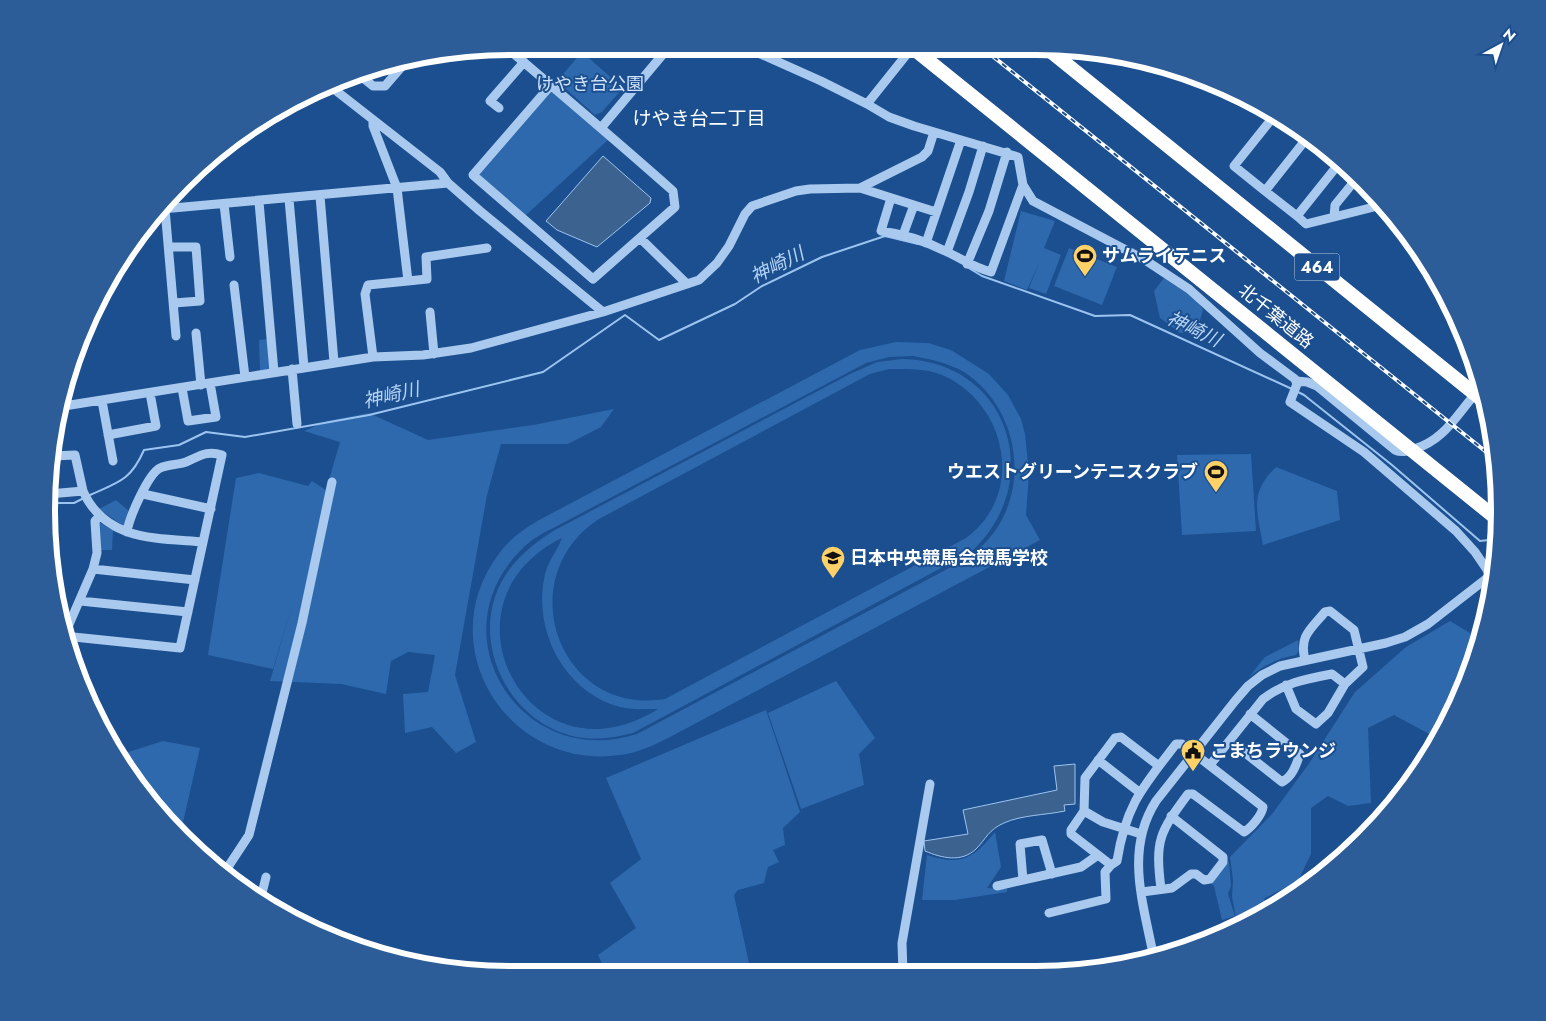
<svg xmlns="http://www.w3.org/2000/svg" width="1546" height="1021" font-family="Jost,'Noto Sans JP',sans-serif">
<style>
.green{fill:#2e69ad;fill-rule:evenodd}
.water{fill:#3c6290;stroke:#9cc4f0}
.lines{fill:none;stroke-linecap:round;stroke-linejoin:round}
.stream{stroke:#9cc4f0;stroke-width:2}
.minor{stroke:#a9c9ee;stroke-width:9}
.highway{stroke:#fff;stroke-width:14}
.rail-casing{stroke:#fff;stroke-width:4}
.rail{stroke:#1b4f8f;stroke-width:2;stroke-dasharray:5.5;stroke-linecap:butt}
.labels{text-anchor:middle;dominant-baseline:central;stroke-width:4;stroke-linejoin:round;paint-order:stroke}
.shield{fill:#1b4f8f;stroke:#bbcadd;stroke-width:1}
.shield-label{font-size:16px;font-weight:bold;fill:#fff}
.park-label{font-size:18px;fill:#cfe3fa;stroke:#1b4f8f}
.poi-label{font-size:18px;font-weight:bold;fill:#fff;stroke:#1b4f8f;text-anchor:start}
.street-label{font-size:18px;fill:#fff;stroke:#1b4f8f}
.neighbourhood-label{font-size:19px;fill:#fff;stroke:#1b4f8f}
.water-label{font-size:19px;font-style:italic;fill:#b5d3f5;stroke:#1b4f8f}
.rim{fill:none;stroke:#fff;stroke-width:6}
</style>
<rect width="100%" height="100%" fill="#1b4f8f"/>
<path class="green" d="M582,52L623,88L602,112L595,115L557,81Z
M549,92H554L609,139L525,216L480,177V172Z
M1021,211L1055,221L1044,248L1061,255L1046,294L1029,288L1039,263L1027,290L1004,281Z
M1069,248L1117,267L1102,305L1054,286Z
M1164,278L1188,290L1203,309L1197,332L1180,333L1160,318L1154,291Z
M270,339L271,370L260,372L259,340Z
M896,342L928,343L951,350L989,374L1008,395L1021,419L1025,434L1029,474L1026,515L1040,540L670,737C654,745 638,753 620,755C509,771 430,647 498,555C509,539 525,528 541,519L860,350ZM913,356C930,359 948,363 964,372C1022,410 1033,497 982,546C973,555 962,560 951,567L637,734C522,771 435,636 521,550C531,539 545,532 559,525L866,363L889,357Z
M902,359C1010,361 1047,482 971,552L633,733C612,739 589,741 569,735C509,718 473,647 498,589C510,562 531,545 555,530L850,374L877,362ZM889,369C907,369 925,368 942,375C1007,403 1026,494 966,538L665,699C558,716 510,577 599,519L870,374ZM562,538C557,551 546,564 544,579C534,633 565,692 620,707C633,710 645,709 658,709C530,790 430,603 562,538Z
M614,409L601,427L568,444H501L487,495L455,675L476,742L456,753L432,727L405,733L403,694L428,692L435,655L408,652L391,661L386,694L341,684L270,681L293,602L273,669L208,655L236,478L259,473L308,486L312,481L326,490L340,442L304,431L327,421L369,413L428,440L533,425Z
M1251,454L1256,531L1182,535L1177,455Z
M1276,467L1337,491L1340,520L1263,545C1257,511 1249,493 1276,467Z
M116,500L129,511L125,525H122L99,509Z
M100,523L113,530L112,550H101Z
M1450,621L1470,633L1479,644L1475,660L1441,736H1433L1394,715L1368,728L1371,803L1348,806L1328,796L1311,808V854L1298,881L1265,898L1259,916L1234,930L1236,917L1232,897L1233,880L1230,857L1272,814L1308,765L1355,692L1406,647Z
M1298,640L1299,651L1296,655C1277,658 1264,666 1249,677L1265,657Z
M836,681L875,738L859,754L864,785L801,809L768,713Z
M766,710L800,812L783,828L785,845L773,850L779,862L768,867L764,883L738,890L734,895L751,972H606L598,955L636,928L610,883L641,859L606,778Z
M163,741L200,748L181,831L119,755Z
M995,832L1001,867L987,888L1007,889V892L955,900H922L927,855C961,866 973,859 995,832Z
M1229,861L1231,886L1228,894L1235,916L1222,920L1214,886L1211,883Z"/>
<path class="water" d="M603,156L651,198L650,203L597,247L557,230L546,221Z
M1075,764V804L1064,805L1065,811C1046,815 1021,815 1004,823C988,830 987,838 976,849C961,863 942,858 925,851L924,841L968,834L963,810L1057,790L1054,766Z"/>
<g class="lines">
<path class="stream" d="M967,267L982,276L1095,316L1130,315L1292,389
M1296,391L1304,395L1392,465L1480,541L1497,539
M90,495C119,482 131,480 144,450L179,445L206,432L245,437L369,415L543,372L625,315L659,340L735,304L762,286L822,257L885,236L918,244
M50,503H74L84,498"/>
<path class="minor" d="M506,47C562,95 618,142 673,191L675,207L593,279L473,175L551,85
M747,48L821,81L867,104
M911,49L867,104L889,117L914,126L1018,157L1023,185L1033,201L1145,260L1189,289L1260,353L1295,379L1297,384L1290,402L1364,452L1456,531L1475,552L1494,580
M357,73L373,86H385L404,64
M330,86L440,172L448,183L480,211L603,312
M499,108L490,101L524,62
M1274,116L1234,166L1265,191L1307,138
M373,121V126L397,188L408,281L368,285L365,294L373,357
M601,128L669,47
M1341,161L1297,216L1306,224L1382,205
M860,188L936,212
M1265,191L1297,216
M320,196L334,362
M891,198L881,231C904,234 925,241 945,251C963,259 970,266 991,272L1023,185
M289,199L304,367
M259,202L274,372
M224,204L230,257
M162,209L448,183
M165,209L176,336
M1334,217L1335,205L1357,178
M903,235L914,205
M640,238L687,284
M926,243L961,140
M169,247H196L200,301L174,303
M947,252L969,192L983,146
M967,264L989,211L1007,152
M408,281L427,279L426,257L487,248
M234,285L245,377
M430,312L434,354
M196,333L201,385
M292,369L297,424
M1296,381L1307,382L1317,386L1395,450C1402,453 1407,451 1414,449C1447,440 1459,409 1482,387
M182,388L188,421L216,417L210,383
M102,401L113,461
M64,406L373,357L423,355L471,348L603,312L699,280L717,263L729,246L745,214L752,206L796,191L810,189L860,188L922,157L928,151L934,132
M108,435L156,426L150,393
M53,456L75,455L83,491
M49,494L83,491C105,541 156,538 203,542
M143,494L211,509
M93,569L195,580
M80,601L188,612
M64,636L180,648L222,455C207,450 200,456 186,462C178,465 168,464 160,468C148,474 129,518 127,532
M64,636L93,569L97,553L95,521L99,517
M1286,685L1296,709L1316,724L1328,713L1345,684L1363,667L1354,630L1330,611L1325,612C1310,630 1299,636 1305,660
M1230,741L1282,782C1293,776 1296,765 1300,754L1250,714
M1098,760L1139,792
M1210,765L1263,699C1284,683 1306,679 1332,674L1345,684
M1159,766L1121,737L1115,738L1085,778L1084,811L1071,830V834L1111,865L1117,861C1126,805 1142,788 1176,744H1182L1263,807C1262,815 1251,828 1244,832L1193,794H1188C1159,833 1155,840 1161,889
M1084,811L1103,822L1141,834
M224,873L249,835L302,623L332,482
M1023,880L1020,844L1042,840L1052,874
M997,886L1081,867L1098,855
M1142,892L1172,888L1191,874H1196L1204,880L1210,879L1223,862V857L1171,816
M261,897L266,877
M1049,913L1106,899L1105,872L1111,865
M1154,959C1144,905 1124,851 1156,801L1235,701L1248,686L1262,675L1280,666L1386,643L1405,637L1428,624L1491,575
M903,973L902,943L930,784"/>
<path class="highway" d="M914,49L1497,519
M1049,50L1486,403"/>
<defs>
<path id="rail" d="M985,50L1495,459"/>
</defs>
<use href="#rail" class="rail-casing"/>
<use href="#rail" class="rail"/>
</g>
<defs>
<symbol id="stadium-pin" viewBox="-11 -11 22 30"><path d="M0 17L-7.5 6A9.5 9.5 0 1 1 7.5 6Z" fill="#ffd166" stroke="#1b4f8f"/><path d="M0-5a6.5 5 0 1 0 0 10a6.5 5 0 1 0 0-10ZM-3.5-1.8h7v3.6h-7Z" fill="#111"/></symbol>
<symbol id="university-pin" viewBox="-11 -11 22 30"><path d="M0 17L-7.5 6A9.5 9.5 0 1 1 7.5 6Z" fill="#ffd166" stroke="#1b4f8f"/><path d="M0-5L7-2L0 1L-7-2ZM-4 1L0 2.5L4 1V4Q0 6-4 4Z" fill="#111"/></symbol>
<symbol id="civic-pin" viewBox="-11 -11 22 30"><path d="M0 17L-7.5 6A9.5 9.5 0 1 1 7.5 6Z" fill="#ffd166" stroke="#1b4f8f"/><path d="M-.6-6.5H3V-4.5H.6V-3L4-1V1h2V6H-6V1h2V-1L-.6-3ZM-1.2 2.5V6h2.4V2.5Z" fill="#111"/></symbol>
</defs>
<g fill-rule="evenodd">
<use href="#stadium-pin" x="1071" y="242" width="28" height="38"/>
<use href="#stadium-pin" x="1202" y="458" width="28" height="38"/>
<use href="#university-pin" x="819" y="544" width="28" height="38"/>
<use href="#civic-pin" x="1179" y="737" width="28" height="38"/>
</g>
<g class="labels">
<rect class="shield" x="1294.5" y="253.5" width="45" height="27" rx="4"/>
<g class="shield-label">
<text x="1317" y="267">464</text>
</g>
<g class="park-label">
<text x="590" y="84">けやき台公園</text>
</g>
<g class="poi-label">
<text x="1102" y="256">サムライテニス</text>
<text x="1198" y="472" text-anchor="end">ウエストグリーンテニスクラブ</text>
<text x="850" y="558">日本中央競馬会競馬学校</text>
<text x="1210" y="751">こまちラウンジ</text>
</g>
<g class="street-label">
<text transform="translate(1276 316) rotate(39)">北千葉道路</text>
</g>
<g class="neighbourhood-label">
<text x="699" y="118">けやき台二丁目</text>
</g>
<g class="water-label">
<text transform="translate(777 265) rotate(-27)">神崎川</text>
<text transform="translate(1194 329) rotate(25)">神崎川</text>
<text transform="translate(391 395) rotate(-13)">神崎川</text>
</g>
</g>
<path d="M0 0H1546V1021H0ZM510 55H1036A455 455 0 0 1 1491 510V511A455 455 0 0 1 1036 966H510A455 455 0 0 1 55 511V510A455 455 0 0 1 510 55Z" fill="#2d5d98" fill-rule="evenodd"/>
<path class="rim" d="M510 55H1036A455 455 0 0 1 1491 510V511A455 455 0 0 1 1036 966H510A455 455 0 0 1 55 511V510A455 455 0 0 1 510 55Z"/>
<g transform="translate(1501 45) rotate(40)" stroke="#1b4f8f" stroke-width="4" paint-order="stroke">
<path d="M0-4L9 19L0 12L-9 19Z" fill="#ffffff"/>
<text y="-8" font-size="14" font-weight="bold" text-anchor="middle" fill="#ffffff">N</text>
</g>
</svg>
